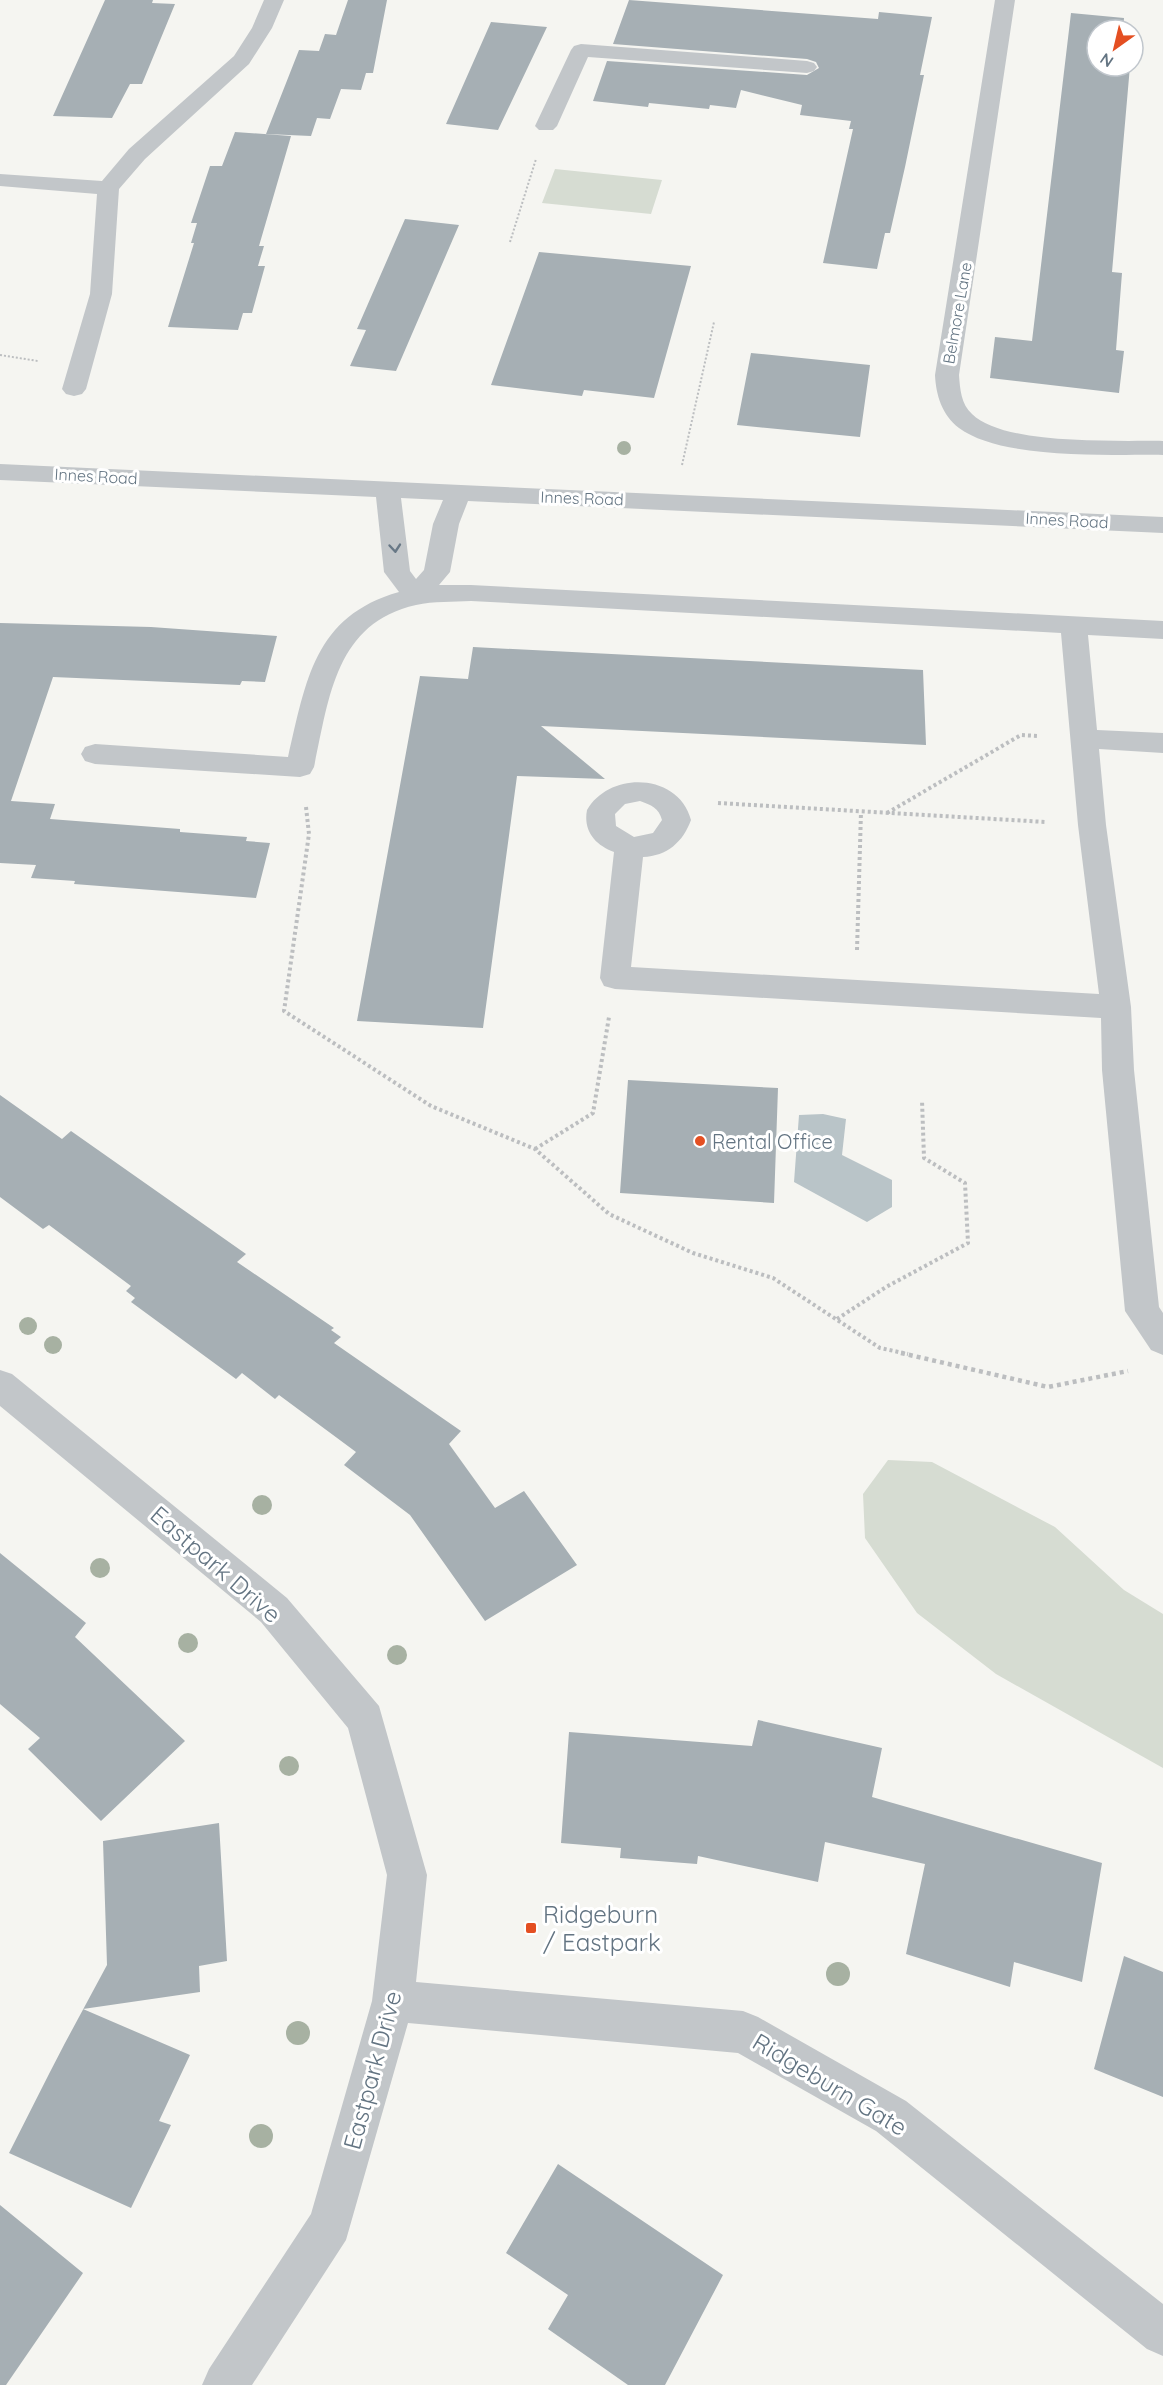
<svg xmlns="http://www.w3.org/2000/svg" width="1163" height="2385" font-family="Quicksand,sans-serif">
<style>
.green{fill:#d6dcd2}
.water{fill:#b9c4c8}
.building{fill:#a6afb4}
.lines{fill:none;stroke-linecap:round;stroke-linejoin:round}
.path-far2{stroke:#bcbec0;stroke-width:2;stroke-dasharray:2 2;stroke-linecap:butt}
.path-far1{stroke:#bcbec0;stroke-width:4;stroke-dasharray:3 3;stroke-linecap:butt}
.path{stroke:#bcbec0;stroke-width:4.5;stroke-dasharray:4 4;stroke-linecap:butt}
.minor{fill:#c2c6c9;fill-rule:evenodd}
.tree{fill:#a7b1a2}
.oneway{stroke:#687886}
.poi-dot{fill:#e44f22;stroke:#fff;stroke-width:2}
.labels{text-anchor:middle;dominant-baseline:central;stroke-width:6;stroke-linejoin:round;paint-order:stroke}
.far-street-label{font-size:16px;fill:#637482;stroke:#fff}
.poi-label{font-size:20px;fill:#637482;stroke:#fff;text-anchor:start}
.near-street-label{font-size:24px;fill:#637482;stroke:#fff}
.near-poi-label{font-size:24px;fill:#637482;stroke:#fff;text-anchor:start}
</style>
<rect width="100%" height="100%" fill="#f5f5f1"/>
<path class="green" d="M555,169L662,180L651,214L542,203Z
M888,1460L932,1462L1055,1527L1124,1590L1163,1614V1768L996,1674L917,1613L865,1538L863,1494Z"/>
<path class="water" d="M823,1114L846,1119L842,1155L892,1180V1207L867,1222L794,1182L799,1115Z"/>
<path class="building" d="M105,0H153L152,3L175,4L142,84H130L112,118L53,116Z
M348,0H387L373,73H366L361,90L341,89L330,119L317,118L311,136L266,134L299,50L319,51L325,34L336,35Z
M629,0L878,19L879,12L932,17L920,75H924L905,167L890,233H885L877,269L823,263L853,129H849L851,121L800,115L802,105L741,90L736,108L710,105L709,109L649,103L648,107L593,101L607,61L807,75L819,68L816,62L807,59L613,44Z
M1071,13L1124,18L1123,30H1097V66H1130L1112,272L1122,273L1116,350L1124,351L1119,393L990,378L995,337L1032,341Z
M491,22L547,27L498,130L446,124Z
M235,132L291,136L259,246H264L258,266H265L252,313H243L238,330L168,327L194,243H191L197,223H191L210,166H222Z
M405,219L459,225L396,371L350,366L366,330L357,329Z
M539,252L691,266L654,398L584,390L582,396L491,385Z
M751,353L870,365L860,437L737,425Z
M0,623L151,627L277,636L265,682L242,681L240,685L53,677L11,801L55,804L50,819L180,829V832L247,837L246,841L270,843L256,898L74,884L75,881L31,878L36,865L0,863Z
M473,647L923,670L926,745L541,726L605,779L517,776L483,1028L357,1021L420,676L468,679Z
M628,1080L778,1088L774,1203L620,1193Z
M0,1095L62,1139L71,1131L246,1254L237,1262L334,1328L331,1330L341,1337L334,1343L461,1431L449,1444L495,1508L524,1491L577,1565L485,1621L410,1515L344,1465L356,1452L279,1395L275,1399L242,1373L236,1379L131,1302L135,1298L126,1291L131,1286L49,1225L43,1229L0,1197Z
M0,1553L86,1623L75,1637L185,1741L101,1821L28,1749L40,1738L0,1704Z
M758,1720L882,1748L872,1797L1102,1863L1082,1982L1014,1962L1010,1987L906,1954L925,1864L825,1842L818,1882L698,1856L697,1864L620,1858L621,1848L561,1843L569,1732L752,1746Z
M219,1823L227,1961L199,1966L200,1992L83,2009L190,2055L159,2121L171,2125L131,2208L9,2153L50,2072L65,2043L107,1965L103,1841Z
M1124,1956L1163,1972V2097L1094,2069Z
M558,2164L723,2275L665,2385H628L548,2329L568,2295L506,2253Z
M0,2205L83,2273L6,2385H0Z"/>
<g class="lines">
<path class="path-far2" d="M510,242L536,159
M0,355L38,361
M682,465L714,322"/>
<path class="path-far1" d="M718,803L1046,822
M306,807L309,834L284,1011L431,1106L535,1149L609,1214L693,1253L773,1278L880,1348L908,1354
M887,813L1021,735L1038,736
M857,950L861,812
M535,1149L593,1113L609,1017
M837,1319L886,1287L968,1243L965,1183L924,1158L922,1100"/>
<path class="path" d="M901,1353L1048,1387L1128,1371"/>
<path class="minor" d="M264,0H284L272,28L249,64L145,159L119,189L112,294L86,389L82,394L74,396L66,394L62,389L90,294L97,194L0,186V174L102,181L129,149L234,56L252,28Z
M995,0H1015L959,375C960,389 961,404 972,414C1005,446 1117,440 1163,441V455C1110,454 1002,460 959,428C942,415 936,395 935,375Z
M581,44L807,61L814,63L817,67L814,71L807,73L588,57L557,126L553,130H539L535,126L571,50L574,46Z
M0,464L1163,517V533L468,501L459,524L450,572L439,585H471L1163,621V639L1088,635L1097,730L1163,733V753L1099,749L1106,825L1131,1007L1134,1070L1159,1307L1163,1313V1355L1151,1350L1125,1311L1102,1070L1101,1018L615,989L604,986L600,978L614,852C595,845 583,831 587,810C610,770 679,773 691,820C683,842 667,856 643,857L631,967L1099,994L1078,825L1061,633L471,601C453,602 434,601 416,605C335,623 329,699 314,767L310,774L300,777L95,764L85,761L81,754L85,747L95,744L288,757C306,681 314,616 399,592L384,572L376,497L0,480ZM401,498L443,500L433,524L424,570L416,579L410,571ZM640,801C651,805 659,808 662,820L653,833L634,837L616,826L615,814L625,804Z
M0,1370L12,1374L287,1598L379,1706L427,1875L416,1982L743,2011L758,2017L906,2101L1163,2304V2356L1147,2349L876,2131L738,2053L408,2023L346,2240L252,2385H202L209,2369L311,2214L372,2001L387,1875L348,1728L261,1622L0,1406Z"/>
</g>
<g class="tree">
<circle cx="624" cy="448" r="7"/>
<circle cx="28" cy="1326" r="9"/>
<circle cx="53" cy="1345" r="9"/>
<circle cx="262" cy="1505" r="10"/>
<circle cx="100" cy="1568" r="10"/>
<circle cx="188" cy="1643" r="10"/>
<circle cx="397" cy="1655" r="10"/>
<circle cx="289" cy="1766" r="10"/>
<circle cx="838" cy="1974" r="12"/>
<circle cx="298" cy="2033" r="12"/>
<circle cx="261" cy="2136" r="12"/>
</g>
<defs><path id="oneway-chevron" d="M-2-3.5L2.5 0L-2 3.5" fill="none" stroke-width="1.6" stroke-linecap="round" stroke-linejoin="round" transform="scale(1.5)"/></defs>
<use class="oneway" href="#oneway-chevron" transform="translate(395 548) rotate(85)"/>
<g class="poi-dot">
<circle cx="700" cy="1141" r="6"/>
<rect x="525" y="1922" width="12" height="12" rx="3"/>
</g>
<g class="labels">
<g class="far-street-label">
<text transform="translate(957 313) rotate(-80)">Belmore Lane</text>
<text transform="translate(96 476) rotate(3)">Innes Road</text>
<text transform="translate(582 498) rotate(2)">Innes Road</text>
<text transform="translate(1067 520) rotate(3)">Innes Road</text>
</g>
<g class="poi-label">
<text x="712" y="1141">Rental Office</text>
</g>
<g class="near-street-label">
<text transform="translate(216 1564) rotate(41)">Eastpark Drive</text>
<text transform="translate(372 2070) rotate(-75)">Eastpark Drive</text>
<text transform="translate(830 2084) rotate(31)">Ridgeburn Gate</text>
</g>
<g class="near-poi-label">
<text x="543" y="1914">Ridgeburn<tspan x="543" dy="28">/ Eastpark</tspan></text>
</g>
</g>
<g transform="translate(1115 48) rotate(214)"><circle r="28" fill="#ffffff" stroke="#c1c7cd" stroke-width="1.5"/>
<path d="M0-4.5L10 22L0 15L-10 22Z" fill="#e44f22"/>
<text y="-9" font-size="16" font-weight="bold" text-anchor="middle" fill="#637482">N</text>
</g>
</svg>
